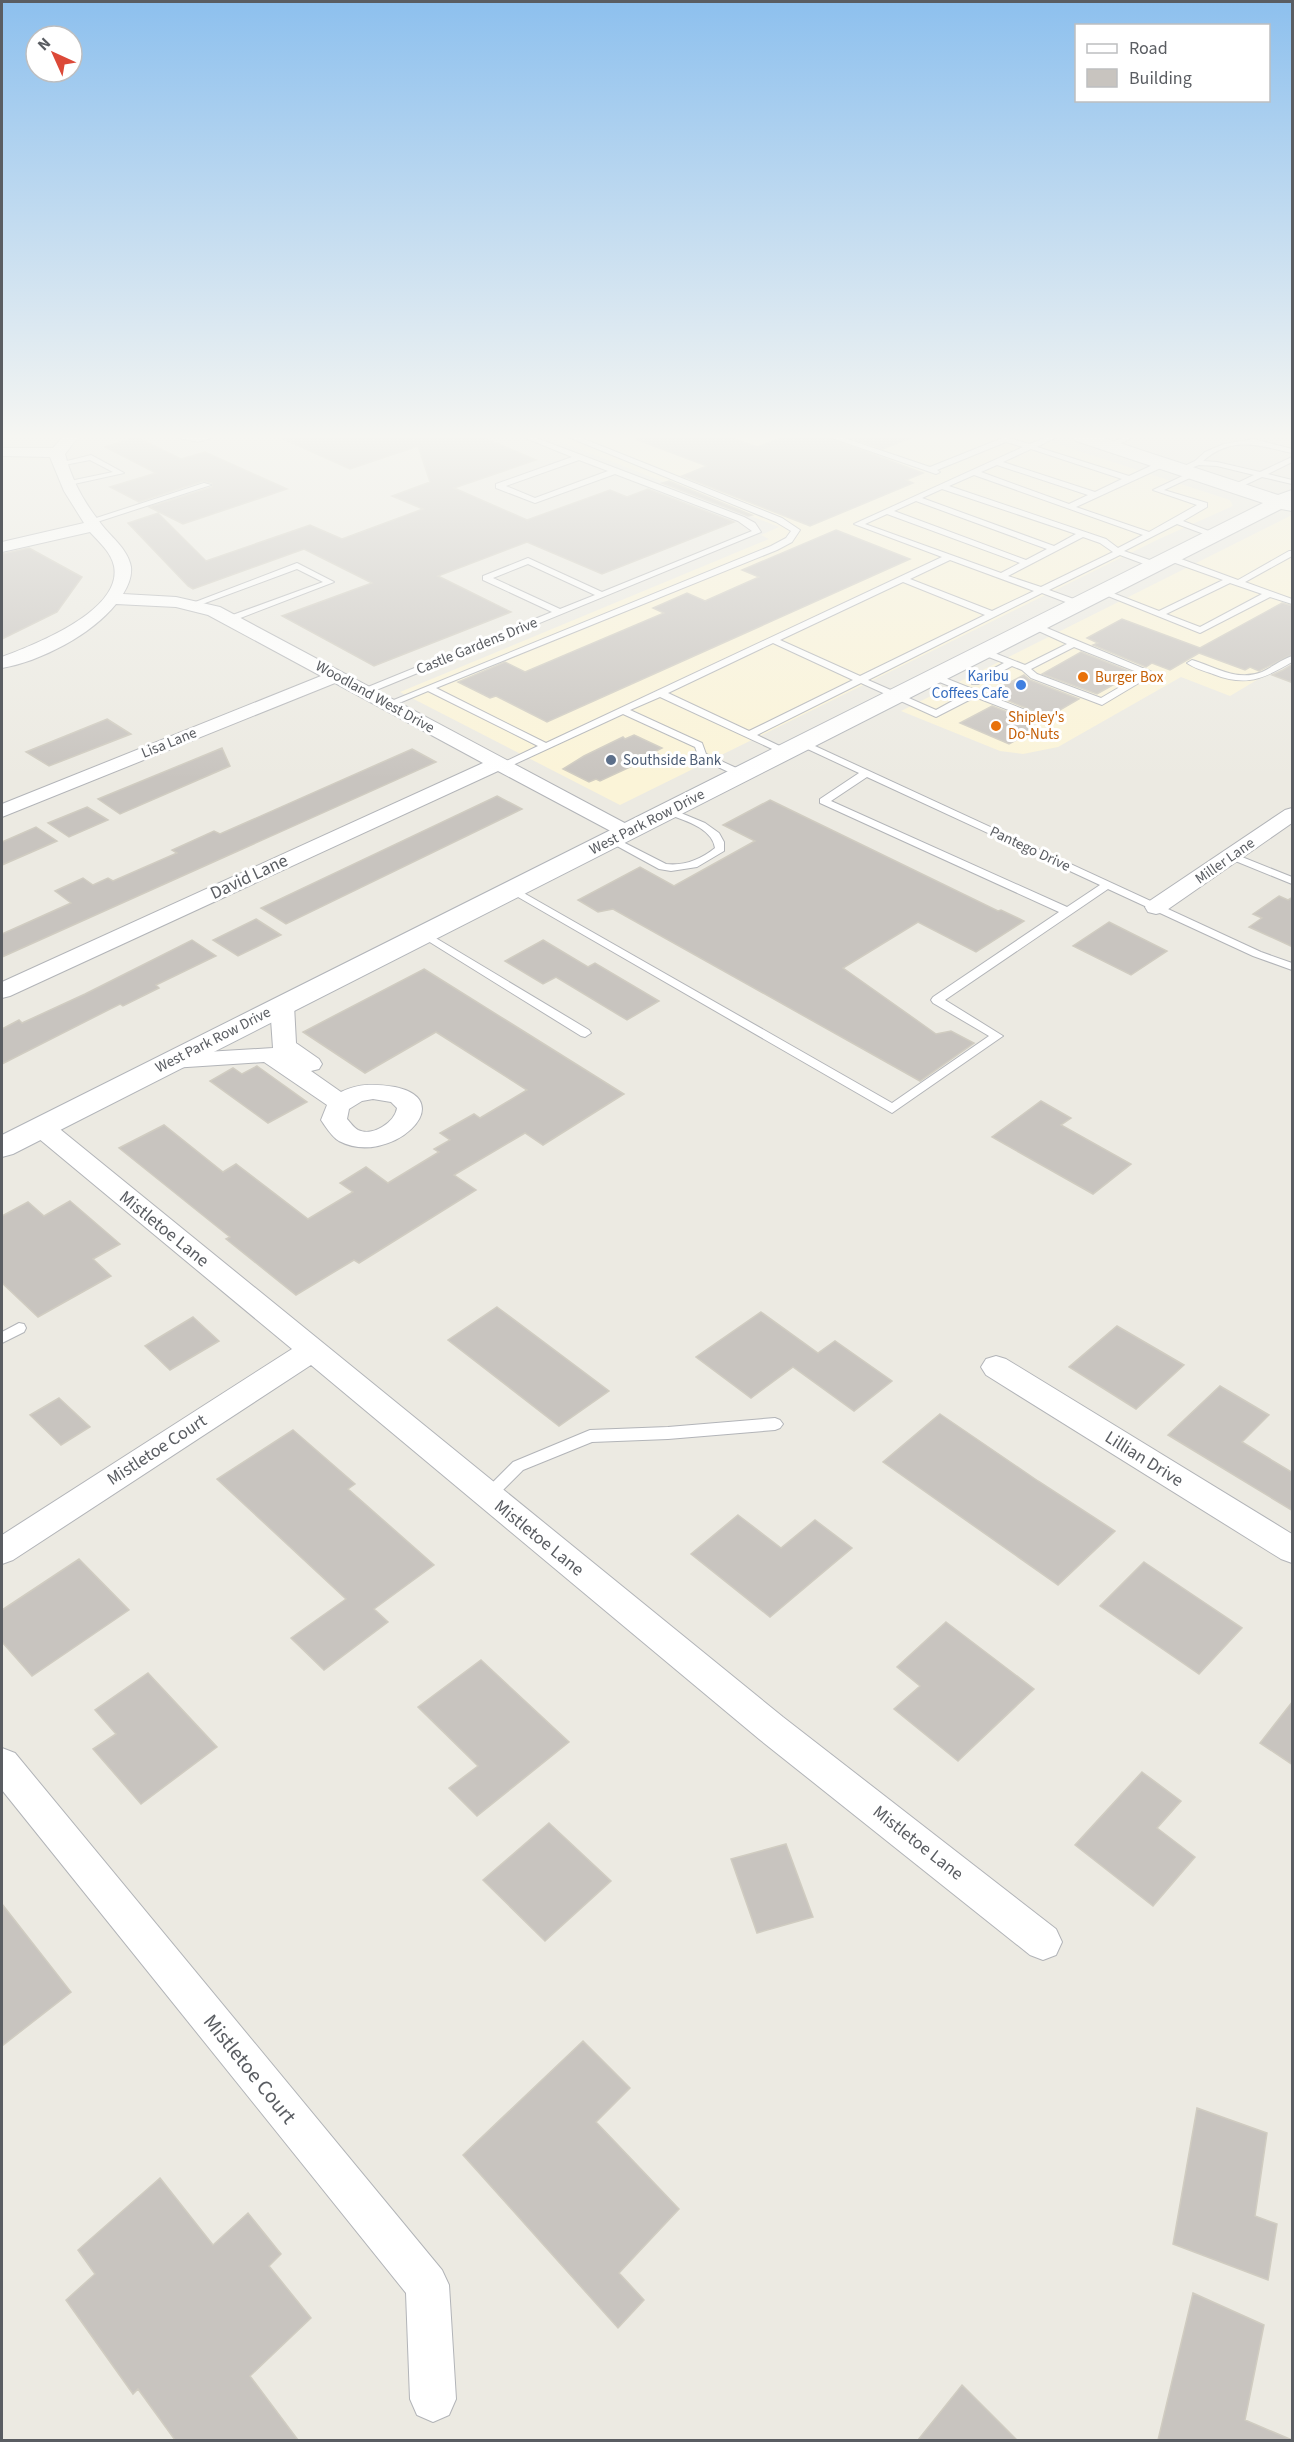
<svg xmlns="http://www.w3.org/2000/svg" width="1294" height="2442" font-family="'Source Sans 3',sans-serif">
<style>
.commercial{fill:#fbf4d8}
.building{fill:#c8c4bf;stroke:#d0ccc1;stroke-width:1.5}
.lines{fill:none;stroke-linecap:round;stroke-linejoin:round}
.service-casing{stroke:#b2b4b8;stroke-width:2}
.minor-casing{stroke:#b2b4b8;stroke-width:2}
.secondary-casing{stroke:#b1b4b9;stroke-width:2}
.service{fill:#fff;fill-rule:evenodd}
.minor{fill:#fff;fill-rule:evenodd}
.secondary{fill:#fff;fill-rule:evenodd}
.food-dot{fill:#e8710a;stroke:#fff;stroke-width:2}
.shop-dot{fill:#3f7fe0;stroke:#fff;stroke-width:2}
.service-dot{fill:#5c6f8a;stroke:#fff;stroke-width:2}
.labels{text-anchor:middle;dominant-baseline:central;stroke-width:6;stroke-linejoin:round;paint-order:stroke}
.far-street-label{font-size:15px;fill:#5a5d62;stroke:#fff}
.far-shop-label{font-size:15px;fill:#366cbe;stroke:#fff;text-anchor:end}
.far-food-label{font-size:15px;fill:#c56008;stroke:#fff;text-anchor:start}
.far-service-label{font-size:15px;fill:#4e5e75;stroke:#fff;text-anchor:start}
.street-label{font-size:18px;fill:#5a5d62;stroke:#fff}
.near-street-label{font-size:21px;fill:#5a5d62;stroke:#fff}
</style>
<rect width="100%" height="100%" fill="#eceae2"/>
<path class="commercial" d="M549,437H1036L1230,500L1233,506L1159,539L620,805L400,692L769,539L761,535L779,527Z
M1292,515V659L1230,696L1181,677L1058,747L1023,754L1000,751L901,711Z"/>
<path class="building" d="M136,437L181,459L205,452L287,489L183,524L149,507L212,487V483L203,481L139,502L110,487L156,473L105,447Z
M279,437H482L536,460L454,488L527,520L610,490L627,497L648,489L734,522L602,574L527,542L438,576L511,612L374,666L282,616L372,583L304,549L193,589L188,586L128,523L158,513L206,561L310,525L342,539L423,509L392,496L430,482L418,446L350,469Z
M635,437H729L757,447L783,437H827L923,473L906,480L913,483L810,526L682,476L707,466L635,439Z
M848,437H909L910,438L883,449Z
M669,481L752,515L748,516L662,483Z
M836,530L910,559L547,722L496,696L490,698L458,682L505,662L525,672L664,613L653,608L687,593L705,601L759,577L742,570Z
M29,548L82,577L57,612L2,639V554Z
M1282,603L1293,606V654L1259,671L1250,667L1245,670L1199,653L1170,670L1152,663L1146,667L1093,645L1098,643L1087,638L1122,619L1200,648Z
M1081,652L1134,673L1097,694L1042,674Z
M1293,664V683L1272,675L1283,670Z
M1024,675L1030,680L1079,699L1048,717L1004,699L1008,697L993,691Z
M992,706L1036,723L1029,727L1035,730L1009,744L960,723Z
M107,719L131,734L49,766L26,752Z
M634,735L662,748L654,752L658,754L600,781L596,779L589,782L563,769L584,756L623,737L625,739Z
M222,748L230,766L120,814L98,799Z
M412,749L436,762L2,957V934L71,903L55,891L83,878L93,885L108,878L113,881L177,853L172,850L214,831L220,834Z
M497,796L522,809L286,924L261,908Z
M770,800L998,911L1001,910L1024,921L976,952L918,922L843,968L936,1034L951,1031L974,1043L920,1081L613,909L598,912L578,900L640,867L674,886L755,841L723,825Z
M87,807L108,820L69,837L48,823Z
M36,827L57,841L2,865V842Z
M1279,896L1288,900L1293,897V947L1249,927L1262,918L1253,914Z
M256,919L281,935L238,956L213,940Z
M1109,922L1167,951L1131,975L1073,946Z
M192,940L216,956L156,985L159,988L123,1006L120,1004L2,1064V1029L19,1020L22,1023L85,994Z
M543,940L588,967L595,963L659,1001L627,1020L556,977L543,984L505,961Z
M424,969L624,1094L543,1145L525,1133L454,1175L476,1190L359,1263L354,1260L296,1295L226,1239L230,1237L119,1148L164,1125L223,1172L236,1164L308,1219L353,1192L340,1183L366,1167L388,1183L439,1152L434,1149L450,1140L440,1133L474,1114L480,1118L527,1090L436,1032L365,1073L303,1032Z
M257,1066L307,1102L268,1123L210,1081L233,1068L242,1074Z
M1041,1101L1071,1118L1061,1125L1131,1164L1093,1194L992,1137Z
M70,1201L120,1244L93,1259L111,1276L38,1317L2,1283V1216L28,1202L44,1216Z
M497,1307L609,1391L559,1426L448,1340Z
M761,1312L818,1353L835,1341L892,1381L854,1411L793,1367L751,1398L696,1357Z
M193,1317L219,1341L170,1370L145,1346Z
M1117,1326L1184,1365L1136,1409L1069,1367Z
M1220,1386L1269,1415L1242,1442L1293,1473V1511L1168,1435Z
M59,1398L90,1427L61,1445L30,1415Z
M940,1414L1038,1481L1115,1531L1058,1585L883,1462Z
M293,1430L355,1484L348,1489L434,1565L374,1609L388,1622L324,1670L291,1638L346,1599L217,1479Z
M738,1515L781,1548L815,1520L852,1548L770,1617L691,1554Z
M79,1559L129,1610L32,1676L2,1642V1610Z
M1144,1562L1242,1628L1199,1674L1100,1606Z
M946,1622L1034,1689L958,1761L894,1709L920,1686L897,1667Z
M481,1660L569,1742L477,1816L449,1788L478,1766L418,1707Z
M148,1673L217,1747L141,1804L93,1749L116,1734L95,1710Z
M1293,1701V1765L1260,1743Z
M1142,1772L1181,1801L1157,1828L1195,1857L1153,1906L1075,1845Z
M549,1823L611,1881L545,1941L483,1880Z
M786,1844L813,1917L757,1933L731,1859Z
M2,1904L71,1992L2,2046Z
M583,2041L630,2088L596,2122L679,2209L619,2273L644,2300L618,2328L463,2155Z
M1197,2108L1267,2133L1255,2216L1277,2224L1268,2280L1173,2244Z
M160,2178L213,2245L248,2213L281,2254L269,2266L311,2318L250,2376L298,2440H175L138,2389L133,2394L66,2300L95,2274L78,2250Z
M1193,2293L1264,2325L1245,2420L1292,2440H1158Z
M962,2385L1017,2440H918Z"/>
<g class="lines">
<defs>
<path id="service" d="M174,437H214L198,442Z
M523,437H534L744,517L755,523L761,532L369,693H363V689L552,612L483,580V576L528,558L602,592L752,531L738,521L615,474L535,503L496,488V484L572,457ZM579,460L608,471L535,498L506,486ZM528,564L595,595L560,609L493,578Z
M568,437H579L782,518L800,530L792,542L777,550L436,688L546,743L942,557L854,524L1023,447L1006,442L937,470L940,472L936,474L829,437H841L930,467L1005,437L1030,444L1046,437H1056L1037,447L1129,476L1159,462H1165V466L1076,507L1149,532L1197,505L1153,490L1191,472H1194V476L1164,490L1207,503V507L1183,521L1219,535L1212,537L1177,524L1124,551L1158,563V567H1152L1120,555L1049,590L1082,602V606H1076L1042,593L868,680L936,710L967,693L932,679L930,677L935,674L1048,719V723H1042L975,697L936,717L861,683L757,735L788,750L790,752L785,755L660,697L630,710L702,743L706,754L745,772V776H737L699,758L695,747L623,714L502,770L498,769V765L538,746L428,691L392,706L384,704L771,546L786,538L791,531L776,522ZM1031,449L1122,479L1095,492L1003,462ZM997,465L1088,495L1069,504L981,472ZM974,475L1143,535L1118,548L1106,539L949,486ZM942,489L1076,534L1054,546L922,498ZM916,501L1047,549L1026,560L894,511ZM887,514L1020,563L1001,573L865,524ZM1083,537L1100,543L1113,552L1041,587L1008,576ZM950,560L1034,591L992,611L910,579ZM903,582L985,615L860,676L780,640ZM773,643L853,680L749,731L668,693Z
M1123,437H1133L1112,448L1105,446Z
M1254,439L1292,449V453C1260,446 1232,435 1203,461L1217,462L1260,472L1292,457V462L1268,474L1292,480V484L1262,477L1234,490H1231V486L1254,475L1217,466L1199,465L1180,472L1176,470L1195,461L1205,452L1224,444Z
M91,455L124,473L65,486V482L113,472L90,460L59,466L55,464Z
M204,483L211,485L94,523L87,521Z
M1289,551H1292V556L1245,582L1292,599V604L1270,597L1200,633L1098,592L1105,590L1159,611L1223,580L1167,560V556H1173L1238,580ZM1230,583L1262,594L1200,627L1166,614Z
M297,563L334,582L230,622L227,621V617L323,582L297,569L197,606L190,604Z
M1035,623L1152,672L1154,674L1102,705L1031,678L1022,670L1012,666L978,684H972V680L1004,663L981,654V650H987L1025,665L1067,644L1032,628V624ZM1074,647L1142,674L1101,698L1037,674L1031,669Z
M1292,656V662C1263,679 1246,687 1213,674C1204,671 1194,668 1187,663L1192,660C1216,667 1237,682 1262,672C1272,667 1281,660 1292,656Z
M802,740L1261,952L1292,963V970L1253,956L1108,889L945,1000L1003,1036L892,1113L506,890L507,888H515L892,1103L989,1036L933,1003L931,1000L933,997L1059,912L820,803V799L859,773L799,745L797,743ZM867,777L1100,885L1067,907L831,801Z
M669,808L705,823L719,833L724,842V851L697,867L671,871L659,869L606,840L611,837L615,838L666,864C684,866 700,860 715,848C712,827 682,820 665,813V809Z
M1232,853L1292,877V884L1228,858V854Z
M424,931L589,1030L591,1033L585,1037L581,1036L420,936V932Z
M19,1323L24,1324L26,1328L24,1332L2,1343V1332Z
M775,1418L780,1420L783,1424L780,1428L775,1430L668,1439L592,1442L523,1470L493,1500L487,1502L481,1500L479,1496L513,1462L590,1430L668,1427Z"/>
<path id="minor" d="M63,437H78L65,454C71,478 83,501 99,521C109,536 128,548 131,567C132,577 128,586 123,594L176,597L220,607L634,828L637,832L634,836L627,838L620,836L498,771L10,996L2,998V982L483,763L335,683L2,817V804L321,676L208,615L176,607L116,604C91,635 41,661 2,668V657C34,645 123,611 114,566C111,552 99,542 90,532L2,552V542L84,523L64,491L50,457L2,456V448H53Z
M1292,808V823L1164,912L1156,914L1148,912L1145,907L1148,902L1285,810Z
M282,998L290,1000L294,1005L296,1043L319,1059L322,1064L319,1069L311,1071L341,1092C360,1083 375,1084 395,1087C462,1101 389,1168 339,1141C332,1137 326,1127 321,1120L327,1105L264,1062L172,1068L163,1066L160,1061L163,1056L172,1054L273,1048L270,1005L274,1000ZM373,1099L391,1102L397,1108C395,1122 373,1137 358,1130C354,1128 350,1122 347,1119L349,1109L362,1101Z
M41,1119L50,1121L783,1717L1056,1929L1062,1942L1056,1955L1043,1960L1030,1955L759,1739L311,1365L13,1560L2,1564V1535L292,1349L32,1133L28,1127L32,1121Z
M996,1356L1006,1359L1292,1534V1563L1281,1559L986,1375L981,1367L986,1359Z
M2,1748L15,1753L442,2270L449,2285L456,2399L449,2415L433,2422L417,2415L410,2399L406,2293L2,1790Z"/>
<path id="secondary" d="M1073,437H1101L1278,495L1292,490V511L1281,509L13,1154L2,1157V1135L1263,503L1076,441Z"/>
</defs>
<use href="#service" class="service-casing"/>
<use href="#minor" class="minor-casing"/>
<use href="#secondary" class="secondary-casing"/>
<use href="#service" class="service"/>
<use href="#minor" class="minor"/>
<use href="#secondary" class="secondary"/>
</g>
<linearGradient id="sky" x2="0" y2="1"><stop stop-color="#8dc0ee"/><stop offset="0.56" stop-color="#f6f6f2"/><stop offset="1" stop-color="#f6f6f2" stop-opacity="0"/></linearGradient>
<rect width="1294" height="779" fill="url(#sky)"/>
<g class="food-dot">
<circle cx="1083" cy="677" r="6"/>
<circle cx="996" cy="726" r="6"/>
</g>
<circle class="shop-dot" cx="1021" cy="685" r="6"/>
<circle class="service-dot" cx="611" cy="760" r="6"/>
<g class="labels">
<g class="far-street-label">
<text transform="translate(477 646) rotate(-22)">Castle Gardens Drive</text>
<text transform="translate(375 697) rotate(29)">Woodland West Drive</text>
<text transform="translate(169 743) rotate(-22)">Lisa Lane</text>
<text transform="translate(647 822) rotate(-27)">West Park Row Drive</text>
<text transform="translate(1030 849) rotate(25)">Pantego Drive</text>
<text transform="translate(1225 861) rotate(-35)">Miller Lane</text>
<text transform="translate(213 1040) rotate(-27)">West Park Row Drive</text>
</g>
<g class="far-shop-label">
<text x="1009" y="676">Karibu<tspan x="1009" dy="17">Coffees Cafe</tspan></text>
</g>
<g class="far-food-label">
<text x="1095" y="677">Burger Box</text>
<text x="1008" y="717">Shipley's<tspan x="1008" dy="17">Do-Nuts</tspan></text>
</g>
<g class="far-service-label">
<text x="623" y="760">Southside Bank</text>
</g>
<g class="street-label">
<text transform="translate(249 877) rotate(-25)">David Lane</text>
<text transform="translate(164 1229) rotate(39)">Mistletoe Lane</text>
<text transform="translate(157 1450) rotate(-33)">Mistletoe Court</text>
<text transform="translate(1144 1459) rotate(32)">Lillian Drive</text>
<text transform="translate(539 1538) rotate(39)">Mistletoe Lane</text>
<text transform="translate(918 1843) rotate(38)">Mistletoe Lane</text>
</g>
<g class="near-street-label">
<text transform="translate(250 2069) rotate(51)">Mistletoe Court</text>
</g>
</g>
<rect width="1294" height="2442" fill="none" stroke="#5a5d62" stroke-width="6"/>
<rect x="1075" y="24" width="195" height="78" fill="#ffffff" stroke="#bdbec0" stroke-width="1.5"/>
<rect x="1087" y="44" width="30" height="9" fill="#ffffff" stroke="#bdbec0" stroke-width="1.5"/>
<text x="1129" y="54" font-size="18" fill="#5a5d62">Road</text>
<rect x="1087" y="69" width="30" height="18" fill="#c8c4bf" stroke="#bdbec0" stroke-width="1.5"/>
<text x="1129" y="84" font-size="18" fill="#5a5d62">Building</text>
<g transform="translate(54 54) rotate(315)"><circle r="28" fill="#ffffff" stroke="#bdbec0" stroke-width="1.5"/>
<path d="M0-4.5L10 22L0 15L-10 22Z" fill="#dc4938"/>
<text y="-9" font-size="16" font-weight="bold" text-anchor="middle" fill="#5a5d62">N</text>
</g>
</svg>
